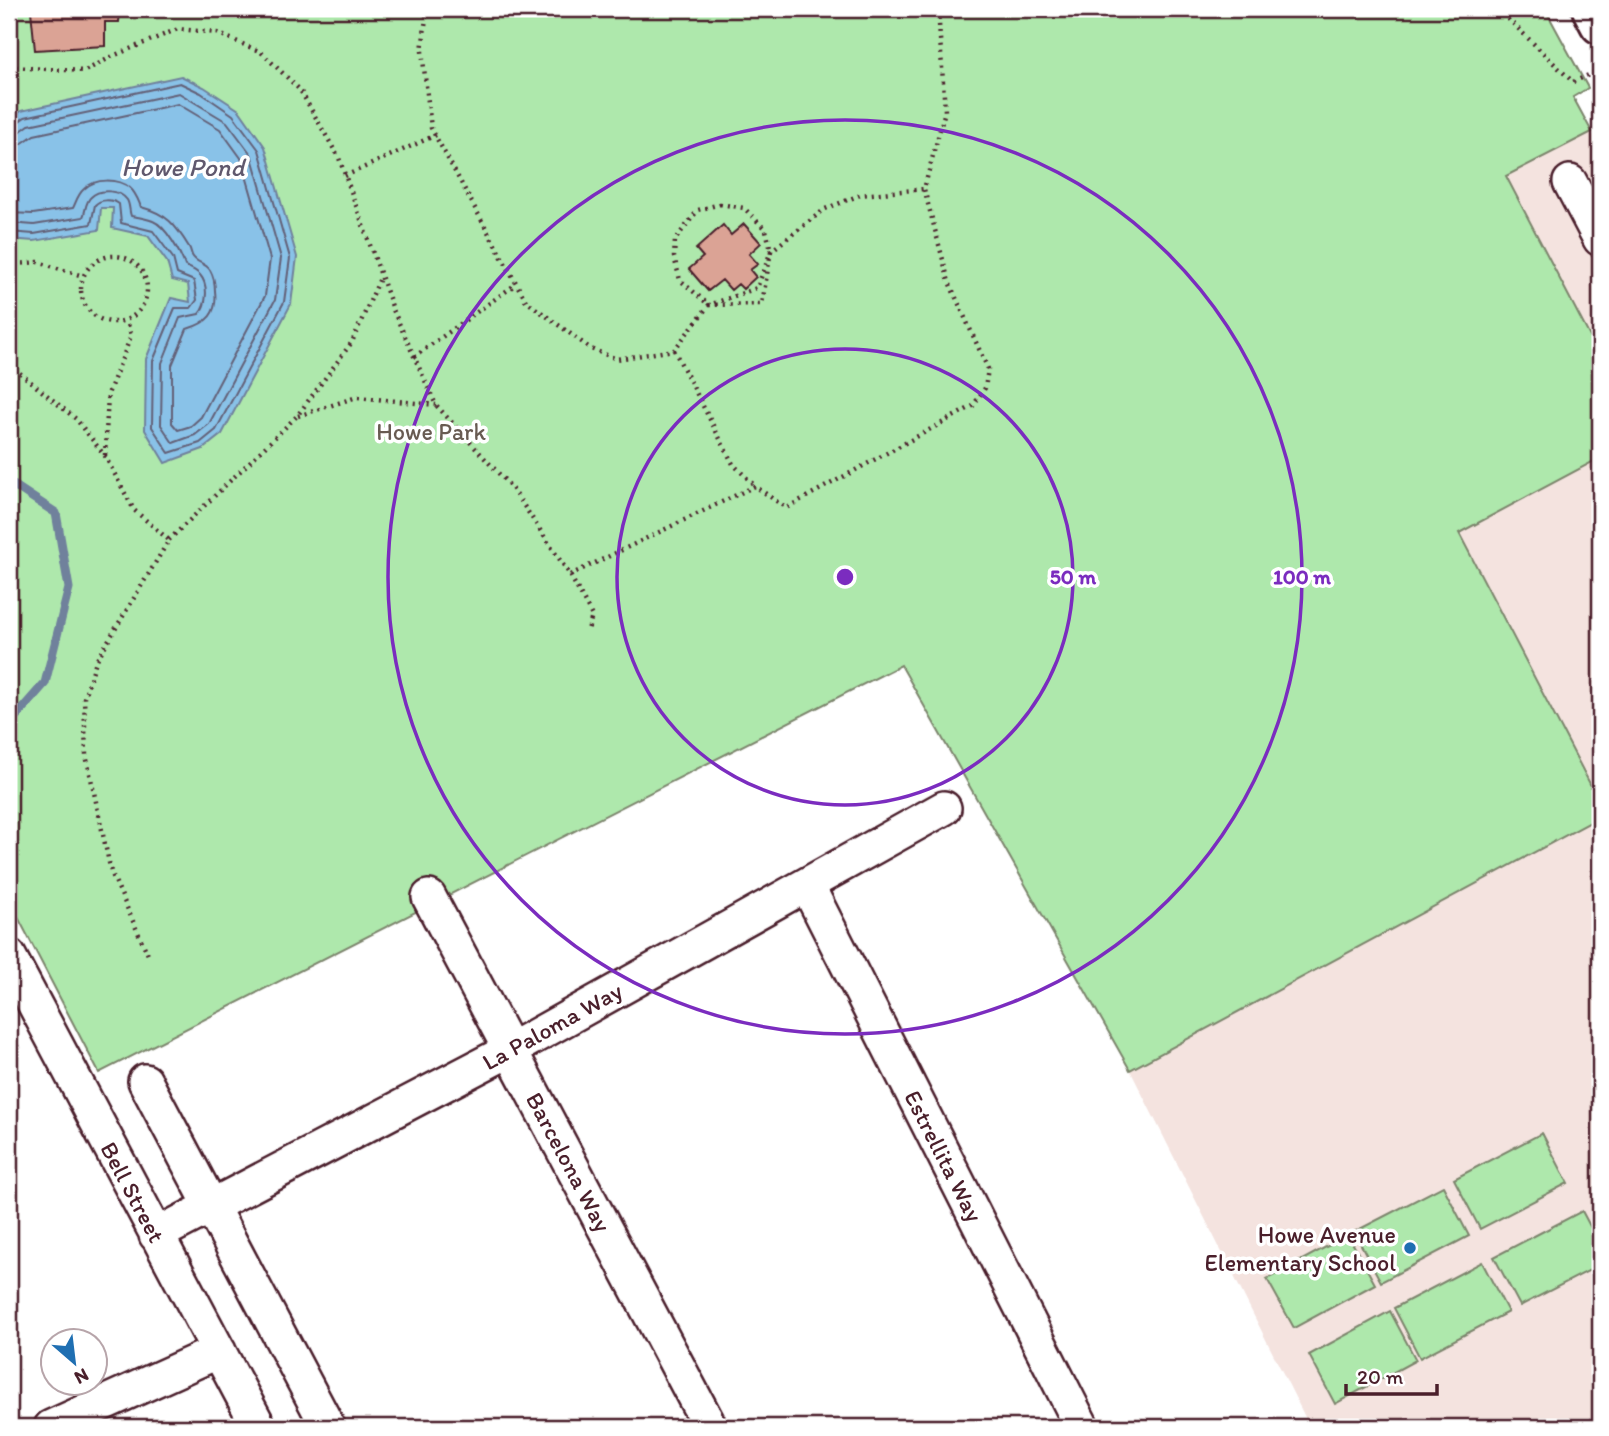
<svg xmlns="http://www.w3.org/2000/svg" width="1609" height="1436" font-family="Itim,sans-serif">
<style>
.built{fill:#f4e3df}
.green{fill:#aee8ac;stroke:#7c846c;stroke-width:2}
.water{fill:#89c2e8;stroke:#70819c;stroke-width:2}
.lines{fill:none;stroke-linecap:round;stroke-linejoin:round}
.shore{stroke:#636077;stroke-width:2}
.stream{stroke:#70819c;stroke-width:9}
.building{fill:#dba395;stroke:#4a1f2b;stroke-width:2}
.minor-casing{stroke:#4a1f2b;stroke-width:38}
.major-casing{stroke:#4a1f2b;stroke-width:44}
.path{stroke:#4a1f2b;stroke-width:4.5;stroke-dasharray:2 5;stroke-linecap:butt}
.minor{stroke:#fff;stroke-width:33}
.major{stroke:#fff;stroke-width:38}
.ring{fill:none;stroke:#7b2cbf;stroke-width:3.5}
.poi-dot{fill:#1f6fb2;stroke:#fff;stroke-width:2.5}
.labels{text-anchor:middle;dominant-baseline:central;stroke-width:7;stroke-linejoin:round;paint-order:stroke}
.park-label{font-size:24px;fill:#685b52;stroke:#fff}
.street-label{font-size:24px;fill:#4a1f2b;stroke:#fff}
.poi-label{font-size:24px;fill:#4a1f2b;stroke:#fff;text-anchor:end}
.water-label{font-size:26px;font-style:italic;fill:#60586d;stroke:#fff}
.centre{fill:#7b2cbf;stroke:#fff;stroke-width:3.5}
.ring-label{font-size:21px;text-anchor:middle;font-weight:bold;fill:#7b2cbf;stroke:#fff;stroke-width:7;stroke-linejoin:round;paint-order:stroke}
</style>
<rect width="100%" height="100%" fill="#fff"/>
<filter id="ink" filterUnits="userSpaceOnUse"><feTurbulence type="fractalNoise" baseFrequency=".0143" numOctaves="2"/><feDisplacementMap in="SourceGraphic" scale="14" xChannelSelector="R" yChannelSelector="G"/><feConvolveMatrix kernelMatrix="1 2 1 2 8 2 1 2 1" color-interpolation-filters="sRGB"/></filter>
<g filter="url(#ink)">
<path class="built" d="M1592,132L1600,148V356L1506,176Z
M1600,458V803L1459,533Z
M1600,817V1427H1310L1130,1070Z"/>
<path class="green" d="M9,9H1545L1588,88L1573,97L1592,132L1506,176L1600,356V458L1459,533L1600,803V817L1130,1070L901,665L99,1073L9,900Z
M1542,1133L1568,1183L1480,1229L1454,1179Z
M1443,1186L1469,1236L1381,1282L1354,1232Z
M1582,1211L1600,1245V1265L1520,1306L1494,1257Z
M1348,1235L1375,1284L1294,1328L1267,1279Z
M1482,1262L1508,1312L1420,1358L1394,1308Z
M1390,1311L1416,1360L1335,1404L1309,1355Z"/>
<path class="water" d="M181,76L204,87L239,110L265,147L297,257L291,304L222,434L203,449L165,463L145,430L146,359L171,298L190,302L188,284L172,280L167,262L148,236L112,228L113,208H101L99,230L34,241L9,239V121L21,111Z"/>
<g class="lines">
<path class="shore" d="M9,126L14,125L25,117L180,83L201,93L233,115L259,150L290,258L284,302L216,430L200,443L169,453L152,427L153,361L175,308H191L197,300L194,281L177,274L173,258L153,231L121,223L119,204C112,199 100,199 95,205L91,224L34,234L9,232
M9,135L18,133L29,125L179,93L227,122L251,154L281,258L275,300L209,424L195,435L173,443L161,425L162,363L180,318L199,314C207,305 209,285 200,275C196,270 190,268 185,266C181,254 166,226 153,221C146,218 138,217 131,216C129,211 130,205 127,200C120,190 100,188 91,197C85,202 86,211 83,217L34,225L9,223
M9,145L21,144L34,135L178,104L220,129L241,158L270,259L265,296L201,417L191,426L178,430L172,423V365L187,329C207,323 218,314 215,291C215,284 214,277 210,270C205,263 197,263 193,257C191,255 191,250 189,247C175,224 167,214 141,207C138,200 136,193 130,188C118,178 95,178 84,189C78,194 76,202 73,208L33,214L9,213"/>
<path class="stream" d="M9,482L56,513L69,588L45,683L9,724"/>
</g>
<path class="building" d="M9,9H120L119,22H105V46L35,50L31,11H9Z
M744,224L761,243L749,254L758,264L750,270L756,277L743,289L738,284L731,290L722,280L708,291L689,269L703,257L696,249L723,225L731,235Z"/>
<g class="lines">
<defs>
<path id="minor" d="M1570,182L1600,239
M807,885L1082,1427
M429,897L710,1427
M9,956L259,1427
M145,1081L328,1427
M156,1235L510,1050L944,808
M51,1427L219,1351"/>
<path id="major" d="M1592,9L1600,24"/>
</defs>
<use href="#minor" class="minor-casing"/>
<use href="#major" class="major-casing"/>
<path class="path" d="M427,9L422,51L431,128L526,301L591,349L617,359L674,350L709,305L757,288L771,251L825,209L860,195L924,189
M1498,9L1573,82L1600,70
M9,67L85,71L113,56L178,29L217,33L261,52L300,90L339,158L394,312L436,405L512,488L570,575L592,616L588,630
M345,176L436,135
M720,204L744,208L766,230L771,251L762,304L709,305L680,280L674,257L675,240L698,210Z
M81 289a33 33 0 1 1 66 0a33 33 0 1 1-66 0Z
M9,265L38,262L83,276
M674,350L733,464L755,486
M414,357L516,284
M9,364L76,419L105,456L134,510L169,540L96,661L84,698L86,755L111,872L149,957
M298,416L357,397L436,405
M105,455L108,394L131,336L127,320
M169,540L297,416L352,342L381,276
M570,575L755,486L786,508L973,406L985,388L988,369L949,282L924,189L945,111L938,9
M9,1055L20,1046"/>
<use href="#minor" class="minor"/>
<use href="#major" class="major"/>
</g>
</g>
<g class="ring">
<circle cx="845" cy="577" r="228"/>
<circle cx="845" cy="577" r="457"/>
</g>
<circle class="poi-dot" cx="1410" cy="1248" r="7"/>
<g class="labels">
<g class="park-label">
<text x="431" y="431">Howe Park</text>
</g>
<g class="street-label">
<text transform="translate(552 1026) rotate(-29)">La Paloma Way</text>
<text transform="translate(944 1156) rotate(63)">Estrellita Way</text>
<text transform="translate(569 1162) rotate(62)">Barcelona Way</text>
<text transform="translate(133 1192) rotate(62)">Bell Street</text>
</g>
<g class="poi-label">
<text x="1396" y="1234">Howe Avenue<tspan x="1396" dy="28">Elementary School</tspan></text>
</g>
<g class="water-label">
<text x="183" y="167">Howe Pond</text>
</g>
</g>
<circle cx="845" cy="577" r="10" class="centre"/>
<g class="ring-label">
<text x="1073" y="584">50 m</text>
<text x="1302" y="584">100 m</text>
</g>
<rect width="1609" height="1436" fill="none" stroke="#fff" stroke-width="35"/>
<rect x="18" y="18" width="1574" height="1401" fill="none" stroke="#4a1f2b" stroke-width="2.5" filter="url(#ink)"/>
<g transform="translate(74 1362) rotate(152)"><circle r="33" fill="#ffffff" stroke="#b7a5aa" stroke-width="2"/>
<path d="M0-5L12 26L0 18L-12 26Z" fill="#1f6fb2"/>
<text y="-10" font-size="19" font-weight="bold" text-anchor="middle" fill="#4a1f2b">N</text>
</g>
<path d="M1346 1384v10h91v-10" fill="none" stroke="#4a1f2b" stroke-width="3.5"/>
<text x="1357" y="1384" font-size="21" fill="#4a1f2b" stroke="#ffffff" stroke-width="5" paint-order="stroke">20 m</text>
</svg>
